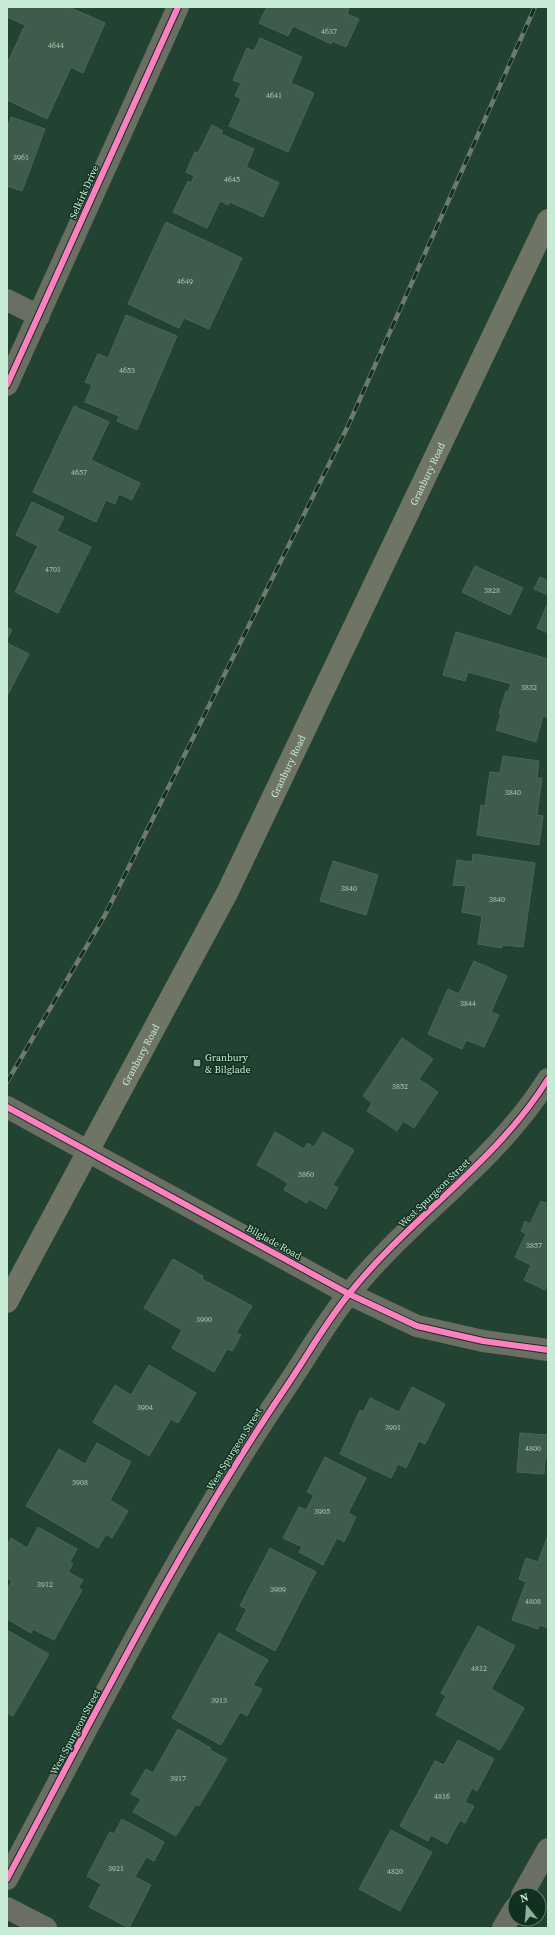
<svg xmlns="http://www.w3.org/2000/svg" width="555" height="1935" font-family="'Source Serif 4',serif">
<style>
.building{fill:#3e5b4c;stroke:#496657}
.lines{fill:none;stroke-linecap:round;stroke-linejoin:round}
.minor{stroke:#6b6e62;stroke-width:22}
.major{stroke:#6e7565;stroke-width:22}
.rail-casing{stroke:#6e7a6e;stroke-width:4.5}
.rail{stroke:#113020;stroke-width:3;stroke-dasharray:9;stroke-linecap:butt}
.cycleway-casing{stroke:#113020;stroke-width:8}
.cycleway{stroke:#ff80c0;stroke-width:6}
.poi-dot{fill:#8eb09c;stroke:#113020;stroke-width:1.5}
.labels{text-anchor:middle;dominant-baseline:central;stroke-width:3;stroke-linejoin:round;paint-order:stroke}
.number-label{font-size:8px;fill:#a6c7b3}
.street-label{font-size:10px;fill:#c8ebd5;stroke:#113020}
.poi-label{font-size:10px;fill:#c8ebd5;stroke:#113020;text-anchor:start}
</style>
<rect width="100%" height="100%" fill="#224232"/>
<path class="building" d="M7,7H69L105,23L83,73L71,67L47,119L7,100V64L25,25L7,17Z
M267,7H344L349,9L347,14L359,19L346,47L332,41L331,44L293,26L288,36L259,23Z
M260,38L302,57L291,83L314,93L288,152L229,126L241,99L235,96L241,83L233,80L247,48L254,51Z
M11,117L45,129L22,191L7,186V128Z
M212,125L223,131L221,134L254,149L246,167L279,183L263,217L230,202L228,205L220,201L207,228L173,212L188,181L191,183L194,176L186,172L195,152L198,153Z
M166,222L242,258L209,329L184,318L179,328L128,304Z
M126,315L177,336L137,430L117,421L119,416L85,402L92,385L85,382L98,354L108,358Z
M74,406L109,422L91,460L140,483L132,500L119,494L115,504L106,500L96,522L33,492Z
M32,502L64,517L57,531L91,547L58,613L15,592L38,546L16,535Z
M475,566L523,588L510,615L462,592Z
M540,577L548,581V595L534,589Z
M548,603V633L537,628Z
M7,627L12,630L7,640Z
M456,632L548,659V718L543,716L536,742L496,730L501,715L499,714L506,691L508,692L511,684L468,672L465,681L443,675Z
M7,643L29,654L7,696Z
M503,756L539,761L537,778H542L537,815L543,816L539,845L477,835L481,805L485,806L490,772L500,773Z
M473,854L535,863L523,947L502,945V948L478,944L482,916L462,912L466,886L453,885L457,860L472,862Z
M333,861L378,875L366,915L320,901Z
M474,961L507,976L491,1012L499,1015L484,1047L466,1040L462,1049L428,1034L448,989L459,994Z
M402,1038L433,1059L419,1079L438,1092L414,1128L403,1121L397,1131L367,1111L372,1103L363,1096Z
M275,1132L304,1149L307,1143L314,1147L323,1132L354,1150L333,1185L338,1188L326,1209L309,1199L307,1203L284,1190L288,1183L257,1165Z
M541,1201L548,1204V1284L545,1290L524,1280L531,1265L515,1257L526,1234L521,1231L525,1221L530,1224Z
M173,1259L203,1276L202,1279L252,1306L236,1333L241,1335L232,1351L227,1349L214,1372L172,1348L182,1330L144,1308Z
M149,1365L196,1393L178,1423L171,1419L149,1456L93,1422L115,1385L131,1395Z
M412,1387L445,1404L425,1444L419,1441L406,1468L398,1464L391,1478L340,1454L360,1410L363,1412L370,1398L399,1412Z
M520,1433L547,1435L548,1459H545L544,1474L517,1472Z
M97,1443L131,1462L110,1500L128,1511L112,1538L106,1534L98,1548L26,1506L59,1449L85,1464Z
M325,1457L366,1478L348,1513L356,1517L344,1542L337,1538L323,1565L299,1552L302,1547L283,1538L299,1507L306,1510L314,1495L307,1492Z
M38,1527L77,1549L70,1562L73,1564L68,1572L83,1580L78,1588L82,1590L54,1640L33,1629L31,1633L7,1619V1589L12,1581L7,1578V1546L11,1538L27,1548Z
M548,1535V1628L539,1625L538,1629L512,1620L526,1582L519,1579L526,1558L538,1562Z
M270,1548L316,1572L275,1651L236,1630L247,1609L240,1606Z
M478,1626L515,1646L491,1689L524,1708L500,1750L436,1715L446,1696L441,1693Z
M7,1630L49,1654L13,1716L7,1713Z
M219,1633L268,1660L253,1685L262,1689L247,1716L240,1712L221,1745L172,1718Z
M178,1729L211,1748L210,1750L227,1759L199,1806L196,1804L176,1836L133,1812L141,1799L131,1794L146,1769L153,1773Z
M458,1740L494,1759L477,1791L472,1788L465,1802L474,1806L465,1823L460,1820L447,1844L431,1835L428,1841L400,1826L435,1761L444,1765Z
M122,1819L164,1842L154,1861L146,1857L135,1877L151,1885L129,1928L89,1907L101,1884L87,1876L110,1832L114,1834Z
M391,1830L432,1852L400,1911L359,1889Z"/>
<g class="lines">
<path class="minor" d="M7,300L39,316
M7,385L178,7
M7,1107L349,1294L417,1326L483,1341L548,1350
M7,1879C96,1713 180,1543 286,1387C307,1356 326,1322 349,1294C410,1217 496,1163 548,1079
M522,1895L548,1849
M7,1908L46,1928
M503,1928L515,1908"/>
<path class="major" id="s1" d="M7,1302L227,893L548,220"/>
<defs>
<path id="rail" d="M7,1082L105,915L347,428L535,7"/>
</defs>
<use href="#rail" class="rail-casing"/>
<use href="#rail" class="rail"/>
<defs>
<path id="cycleway" d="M7,385L178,7
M7,1107L349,1294L417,1326L483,1341L548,1350
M7,1879C96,1713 180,1543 286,1387C307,1356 326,1322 349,1294C410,1217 496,1163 548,1079"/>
</defs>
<use href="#cycleway" class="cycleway-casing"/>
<use href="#cycleway" class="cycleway"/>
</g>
<rect class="poi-dot" x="193" y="1059" width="8" height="8" rx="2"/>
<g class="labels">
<g class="number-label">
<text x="329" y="31">4637</text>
<text x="56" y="45">4644</text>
<text x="274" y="95">4641</text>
<text x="21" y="157">3961</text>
<text x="232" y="179">4645</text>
<text x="185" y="281">4649</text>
<text x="127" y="370">4653</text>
<text x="79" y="472">4657</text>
<text x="53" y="569">4701</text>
<text x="492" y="590">3828</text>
<text x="529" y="687">3832</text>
<text x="513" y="792">3840</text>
<text x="349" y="888">3840</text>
<text x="497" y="899">3840</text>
<text x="468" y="1003">3844</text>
<text x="400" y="1086">3852</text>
<text x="306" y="1174">3860</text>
<text x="534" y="1245">3857</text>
<text x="204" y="1319">3900</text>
<text x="145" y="1407">3904</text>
<text x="393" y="1427">3901</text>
<text x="533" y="1448">4800</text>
<text x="80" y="1482">3908</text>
<text x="322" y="1511">3905</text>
<text x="45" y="1584">3912</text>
<text x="278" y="1589">3909</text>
<text x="533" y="1601">4808</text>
<text x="479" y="1668">4812</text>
<text x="219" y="1700">3913</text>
<text x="178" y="1778">3917</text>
<text x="442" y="1796">4816</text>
<text x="116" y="1868">3921</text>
<text x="395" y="1871">4820</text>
</g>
<g class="street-label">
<text transform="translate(84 192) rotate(-66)">Selkirk Drive</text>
<text stroke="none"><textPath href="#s1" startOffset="929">Granbury Road</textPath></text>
<text stroke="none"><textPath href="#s1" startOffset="605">Granbury Road</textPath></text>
<text stroke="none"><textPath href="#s1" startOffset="281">Granbury Road</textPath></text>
<text transform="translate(434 1193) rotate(-44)">West Spurgeon Street</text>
<text transform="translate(274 1242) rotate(29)">Bilglade Road</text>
<text transform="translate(234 1449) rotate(-58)">West Spurgeon Street</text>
<text transform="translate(75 1732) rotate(-62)">West Spurgeon Street</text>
</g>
<g class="poi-label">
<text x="205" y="1057">Granbury<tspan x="205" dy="12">&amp; Bilglade</tspan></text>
</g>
</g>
<rect width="555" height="1935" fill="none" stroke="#c8ebd5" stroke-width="16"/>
<g transform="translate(527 1907) rotate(343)"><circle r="19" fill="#113020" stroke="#5a7b68"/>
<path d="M0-3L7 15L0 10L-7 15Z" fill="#8eb09c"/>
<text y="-6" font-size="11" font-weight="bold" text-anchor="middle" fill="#c8ebd5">N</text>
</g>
</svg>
